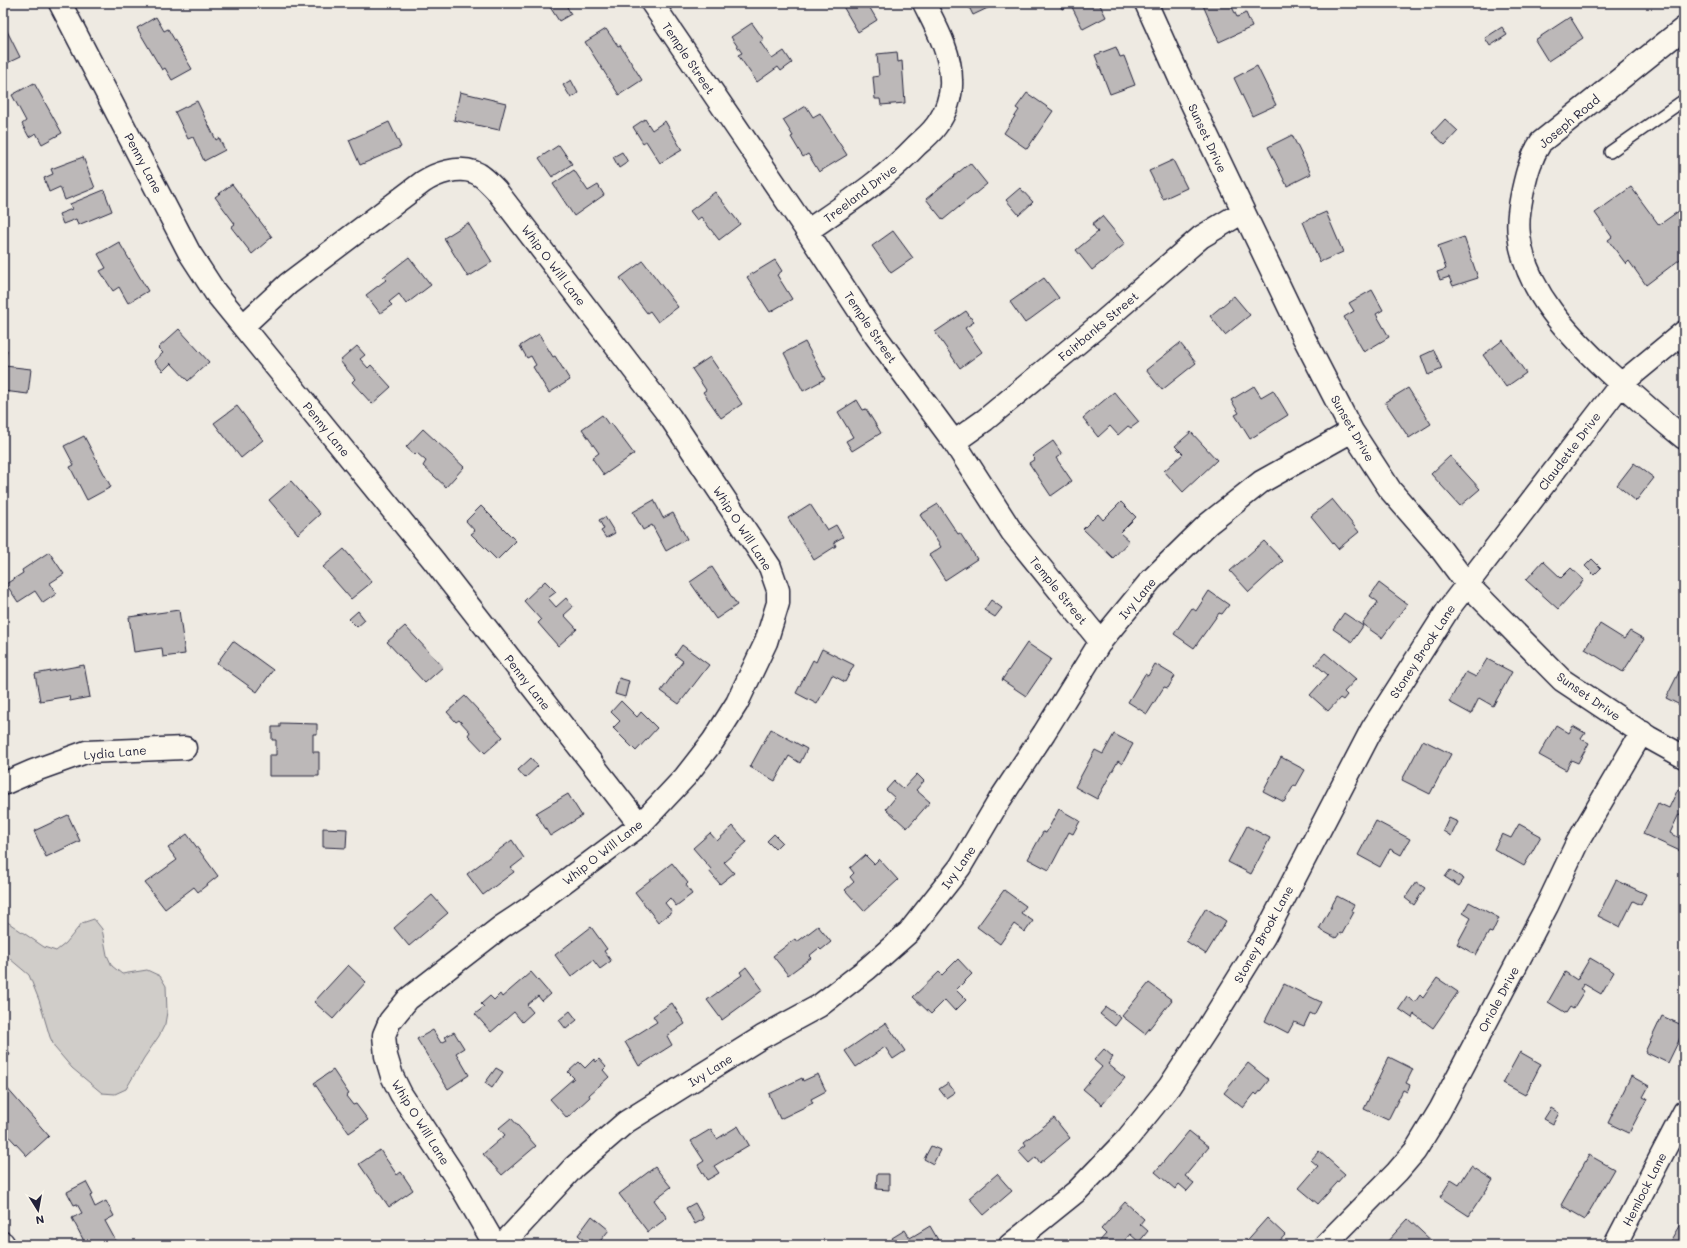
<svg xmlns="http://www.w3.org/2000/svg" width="1687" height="1248" font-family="Mali,sans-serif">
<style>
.green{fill:#d0cdc9;stroke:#797882}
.building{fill:#bcb8b8;stroke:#22223b}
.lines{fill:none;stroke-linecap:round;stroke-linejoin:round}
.service-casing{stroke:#22223b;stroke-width:14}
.minor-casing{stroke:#22223b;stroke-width:25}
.secondary-casing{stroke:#22223b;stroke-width:25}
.service{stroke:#fbf7ec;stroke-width:11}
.minor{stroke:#fbf7ec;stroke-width:22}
.secondary{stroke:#fbf7ec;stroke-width:22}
.labels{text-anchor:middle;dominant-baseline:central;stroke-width:3.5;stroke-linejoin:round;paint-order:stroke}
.street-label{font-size:12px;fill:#22223b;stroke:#fbf7ec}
</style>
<rect width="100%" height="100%" fill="#eeeae2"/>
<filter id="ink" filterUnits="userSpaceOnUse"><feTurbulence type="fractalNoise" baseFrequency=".025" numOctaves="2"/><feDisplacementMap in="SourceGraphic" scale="8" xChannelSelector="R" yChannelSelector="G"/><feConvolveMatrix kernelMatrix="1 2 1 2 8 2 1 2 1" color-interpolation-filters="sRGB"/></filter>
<g filter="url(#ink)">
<path class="green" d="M3,919L44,947L56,951L66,943L82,923L94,919L102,929L107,955L112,966L122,974L147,970L160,976L166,986L167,1012L165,1024L159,1036L144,1058L126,1089L115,1094L102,1093L72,1068L55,1048L50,1037L39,1000L29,975L3,953Z"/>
<path class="building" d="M550,3H573L567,7L571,14L559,21L548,4Z
M841,3H867L877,20L858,32Z
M967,3H994V5L973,15Z
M1059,3H1099L1106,17L1083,29L1071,5L1062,9Z
M1202,3H1230L1237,17L1246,13L1252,27L1219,42Z
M156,17L164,31L168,29L192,69L172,80L165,68L162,70L137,28Z
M1570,17L1583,38L1548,61L1535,40Z
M3,23L20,57L3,65Z
M752,23L764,40L760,42L772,59L784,51L792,63L781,71L778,67L757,82L738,55L742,53L731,37Z
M1502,27L1507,35L1490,46L1485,38Z
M606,29L618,46L620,45L642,80L619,95L585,42Z
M1116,47L1120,57L1124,56L1135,85L1110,94L1095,55Z
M897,52L898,62L902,61L905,103L881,105L880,99H875L873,77L879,76L877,54Z
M1257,66L1276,105L1252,116L1234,78Z
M571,80L578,93L571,98L563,85Z
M34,83L62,133L42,144L36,133L29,137L22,124L26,121L12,95Z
M460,92L506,103L499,130L454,120Z
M1027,93L1053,111L1027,149L1004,133L1019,110L1016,108Z
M197,101L216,140L219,138L225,150L204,161L193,137L188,139L175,112Z
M806,106L813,117L820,113L847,155L819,172L808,154L803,157L791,137L793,136L783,120Z
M645,119L652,130L665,121L682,150L660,163L646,141L643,143L633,127Z
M1445,119L1458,131L1445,145L1432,133Z
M389,122L401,147L360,165L349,140Z
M1292,135L1311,174L1287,186L1268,147Z
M559,145L572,164L552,177L539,158Z
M622,152L628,162L619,168L613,157Z
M83,157L95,188L65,200L60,187L49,192L44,178L53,174L51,169Z
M1173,160L1187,188L1163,199L1149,171Z
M970,163L987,184L943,220L926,199Z
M574,170L588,191L598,185L604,195L574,216L553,184Z
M232,184L272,237L252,254L231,227L235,224L215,197Z
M1631,187L1659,225L1683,208L1680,204L1684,201V251L1681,254L1683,257L1646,285L1629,261L1626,264L1608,240L1612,237L1595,213Z
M1020,188L1033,202L1019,215L1006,200Z
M104,190L112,211L78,225L76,219L63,224L59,214L72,209L70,204Z
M715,192L740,224L719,240L701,217L697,220L690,211Z
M1326,212L1343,252L1320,262L1303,222Z
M1102,216L1125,244L1092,270L1076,250L1098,232L1092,224Z
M468,223L492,262L468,277L444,238Z
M893,231L913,258L891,273L872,246Z
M1464,237L1478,278L1453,286L1449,277L1440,280L1437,272L1446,269L1438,246Z
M119,242L148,291L128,303L119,287L113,291L100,271L106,268L98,254Z
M409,257L431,285L406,304L399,294L389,302L392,305L380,313L366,295L386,280L383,277Z
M775,260L782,271L777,275L792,299L770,312L747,277Z
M643,261L678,307L658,322L650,311L647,313L620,278Z
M1044,278L1059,298L1025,323L1010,302Z
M1372,290L1383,310L1376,314L1389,337L1364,352L1344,317L1354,311L1349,303Z
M1234,296L1250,315L1225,335L1210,316Z
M966,311L974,322L965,328L982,352L960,368L935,332Z
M179,329L209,362L188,381L171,363L163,371L154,361L163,353L158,348Z
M539,334L553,357L555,356L570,380L549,393L533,367L536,365L531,356L527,358L520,346Z
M1503,340L1526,373L1506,387L1483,355Z
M805,342L825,379L803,391L784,353Z
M1180,343L1196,363L1162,390L1146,370Z
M357,346L365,355L360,359L368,368L371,365L391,387L372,404L352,382L355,379L340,361Z
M3,350H7L5,366L31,369L28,394L3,391Z
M1434,350L1442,369L1428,375L1421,356Z
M710,357L742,404L721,418L703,392L706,390L692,369Z
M1254,386L1261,397L1273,390L1288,415L1250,439L1235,415L1239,413L1231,400Z
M1408,388L1431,424L1409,438L1385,402Z
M1114,392L1139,422L1131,428L1128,426L1118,435L1110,426L1098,437L1083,418Z
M857,400L863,410L866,409L881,433L852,451L846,441L853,437L838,412Z
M237,406L263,440L241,458L214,423Z
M602,415L609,425L611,423L634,454L604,475L592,458L599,453L582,429Z
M423,429L464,467L446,487L423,466L426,461L417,453L415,455L406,447Z
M1191,432L1217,460L1183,492L1164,471L1183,454L1175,446Z
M84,436L111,487L87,500L70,467L74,465L64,446Z
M1053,441L1062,454L1056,458L1072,481L1051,496L1029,463L1035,459L1032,456Z
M1450,456L1480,489L1460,506L1431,474Z
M1634,463L1654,478L1636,501L1617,485Z
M291,481L320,514L298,534L269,500Z
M1332,499L1359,532L1338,549L1311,516Z
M654,500L663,518L673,513L687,539L666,551L652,525L643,530L633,512Z
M1121,502L1136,517L1120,533L1129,541L1113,558L1083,529L1098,514L1103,520Z
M810,504L827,530L836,525L843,537L834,542L836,546L814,560L788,518Z
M938,504L958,534L960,533L977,559L945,580L929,555L941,547L920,515Z
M481,506L516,541L497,560L471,534L475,531L466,521Z
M605,517L615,533L606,538L601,531L604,529L599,520Z
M1264,541L1283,561L1249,592L1230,571Z
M344,549L372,582L351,599L323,567Z
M49,552L64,574L50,583L56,594L43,603L35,591L18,602L6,584L23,573L22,570Z
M1592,559L1601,568L1594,575L1585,566Z
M1543,561L1561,578L1571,568L1584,580L1558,609L1526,580Z
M712,567L737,605L716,619L690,582Z
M545,581L556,592L548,598L556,607L566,598L573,607L564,615L577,629L558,646L538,623L541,620L524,601Z
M1379,583L1407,604L1382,638L1362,624L1378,602L1370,596Z
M1209,591L1229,605L1222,614L1219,613L1194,648L1174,634L1192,608L1196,611Z
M991,600L1002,608L995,617L984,610Z
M179,610L185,654L163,657L162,648L134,652L129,617Z
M358,611L365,620L357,627L349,619Z
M1344,613L1363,626L1352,642L1333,629Z
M1600,624L1624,639L1630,631L1644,639L1623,672L1585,649Z
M405,626L443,667L425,683L387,642Z
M233,641L273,670L257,692L217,663Z
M1027,643L1051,659L1026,696L1002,680Z
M682,645L709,665L679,704L661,691L683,661L675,655Z
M822,649L854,665L845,682L832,675L817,704L796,693L813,660L816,662Z
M1325,653L1356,679L1344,692L1347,695L1343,700L1340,698L1328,711L1310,695L1328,675L1315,664Z
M1487,659L1512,672L1493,706L1479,698L1471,714L1449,702L1466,672L1476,677Z
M1155,664L1175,676L1168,688L1164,687L1147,714L1128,702L1145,674L1148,676Z
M84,665L90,697L70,701L69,696L40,701L35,674Z
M1679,672L1684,675V707L1666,698Z
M619,678L629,681L625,697L615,694Z
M465,696L503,737L485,753L468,735L470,732L459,720L456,722L447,712Z
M621,701L637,717L641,712L657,728L636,751L613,728L620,721L611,712Z
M280,723L317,724V734H313V752H319V776H269V755H276V740H272V727H280Z
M1556,725L1569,733L1573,726L1585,733L1581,739L1589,743L1578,763L1571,760L1566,770L1539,755Z
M771,729L807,749L800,763L789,756L775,781L750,767Z
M1114,734L1133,744L1122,764L1118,761L1097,799L1075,787L1095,750L1103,754Z
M1423,740L1451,754L1430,794L1402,780Z
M1281,757L1305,770L1296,786L1294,785L1284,802L1263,791Z
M531,758L538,766L525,778L518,770Z
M917,774L924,781L916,790L930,802L907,828L886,809L895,798L886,790L894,781L903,789Z
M1678,789L1684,791V816L1679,814L1670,833L1684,840L1680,851L1643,834L1658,803L1669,808Z
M568,794L582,816L550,836L536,813Z
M1059,809L1080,821L1073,834L1069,832L1049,870L1028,859L1043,832L1046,833Z
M68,815L80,841L46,857L34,831Z
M1449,818L1458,822L1451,836L1443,831Z
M1376,821L1410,839L1401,855L1390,849L1380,867L1358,855Z
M1519,824L1541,836L1524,866L1494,849L1502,834L1511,838Z
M733,826L747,842L724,862L734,873L720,884L709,871L711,869L693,848L710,833L717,841Z
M1247,826L1270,838L1251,874L1228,862Z
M323,828L347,829L346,848L323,847Z
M187,834L218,876L198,892L194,887L165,909L145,883L177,860L168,848Z
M774,834L782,842L775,849L767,841Z
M512,840L524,858L511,868L514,872L483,895L467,874Z
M865,855L874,864L879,859L898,880L864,911L845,890L854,882L850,877L854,873L850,868Z
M672,863L688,883L686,885L692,894L676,906L670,898L665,903L672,912L658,922L635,892Z
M1450,870L1464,879L1459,886L1445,877Z
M1616,880L1646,894L1641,905L1633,901L1620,927L1598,916Z
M1416,882L1425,888L1414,905L1405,898Z
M1004,890L1026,906L1021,913L1033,921L1025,932L1014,924L1000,944L977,927Z
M432,895L448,913L409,946L394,928Z
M1337,896L1354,905L1351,910L1354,912L1342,934L1340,933L1336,938L1319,929Z
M1469,902L1499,918L1492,933L1489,932L1476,955L1457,944L1471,918L1463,913Z
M1206,908L1226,921L1206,954L1186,941Z
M818,926L831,942L821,950L819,948L809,956L811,958L788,975L773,956L795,939L797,942Z
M591,927L607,949L604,951L611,961L600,969L593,960L571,977L555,955Z
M1590,958L1614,972L1601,994L1584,984L1580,989L1584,991L1573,1009L1570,1007L1566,1013L1548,1002L1565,972L1577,980Z
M958,959L972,974L956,990L966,1000L955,1011L945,1000L931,1014L913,997L939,972L942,975Z
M348,965L366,982L333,1019L314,1002Z
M746,967L763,990L722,1020L707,1000L742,975L740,972Z
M531,972L550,994L542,1001L538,996L527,1005L533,1012L522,1022L514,1012L491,1032L475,1014L484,1007L481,1004L490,996L494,1000L500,994L502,997Z
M1437,978L1458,992L1433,1028L1414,1014L1412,1018L1399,1009L1407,997L1415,1002L1420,995L1423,998Z
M1149,983L1172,1000L1145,1034L1122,1016Z
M1284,984L1321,1002L1314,1015L1310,1013L1304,1026L1294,1022L1288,1033L1265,1021Z
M672,1003L685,1024L667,1036L672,1045L639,1066L625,1042L657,1022L653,1016Z
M1106,1007L1121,1018L1115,1026L1100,1014Z
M570,1011L577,1020L566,1029L559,1020Z
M1662,1016L1684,1026V1030L1668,1063L1645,1052Z
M886,1023L905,1051L893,1059L885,1047L856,1067L845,1051Z
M433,1030L441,1043L447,1040L445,1037L454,1032L464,1048L456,1053L469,1075L448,1089L417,1039Z
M3,1039L10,1055L3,1058Z
M1104,1049L1113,1057L1108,1064L1125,1078L1102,1105L1083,1089L1102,1067L1094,1060Z
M1520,1052L1541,1064L1525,1095L1503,1083Z
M1389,1057L1413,1069L1406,1083L1410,1085L1407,1092L1403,1090L1388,1120L1364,1109Z
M594,1059L596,1062L599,1059L606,1067L603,1070L609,1077L589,1095L590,1097L567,1118L550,1099L574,1078L568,1072L579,1062L585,1068Z
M1248,1063L1269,1080L1257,1095L1255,1093L1243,1108L1224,1093Z
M496,1068L503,1072L492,1088L485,1083Z
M333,1070L349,1094L346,1096L353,1105L356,1104L368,1120L349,1133L314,1083Z
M818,1074L826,1091L811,1099L813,1103L780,1119L769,1094L802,1078L803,1081Z
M1631,1076L1649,1086L1643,1097L1647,1099L1629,1133L1608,1123Z
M948,1083L955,1092L946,1098L939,1089Z
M5,1086L49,1136L27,1156L3,1130V1087Z
M1551,1108L1559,1113L1553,1124L1544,1119Z
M511,1118L536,1146L502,1175L483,1154L505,1135L499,1128Z
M1054,1118L1070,1138L1040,1163L1036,1157L1029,1163L1018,1151L1026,1145L1024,1142Z
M738,1126L749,1145L714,1166L719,1173L707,1180L698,1165L704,1161L691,1141L711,1129L717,1139Z
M1189,1131L1209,1147L1185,1176L1194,1183L1187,1191L1179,1184L1175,1189L1155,1172Z
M931,1146L940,1150L933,1164L924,1159Z
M380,1150L397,1175L401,1172L413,1190L389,1207L359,1164Z
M1319,1151L1345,1174L1318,1204L1299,1188L1318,1166L1311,1160Z
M1589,1155L1614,1169L1585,1219L1561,1205Z
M1471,1166L1493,1180L1469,1216L1440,1197L1451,1180L1459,1185Z
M655,1167L671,1187L654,1200L667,1218L648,1232L619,1194Z
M877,1174H889V1190L876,1189Z
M997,1174L1012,1191L984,1215L969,1198Z
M86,1182L93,1195L90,1196L95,1207L106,1201L114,1216L105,1221L117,1243L112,1245H86L72,1218L82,1213L77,1204L74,1205L67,1192Z
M1125,1202L1144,1219L1140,1224L1148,1231L1139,1242L1130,1234L1121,1245H1096L1106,1234L1101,1229Z
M695,1203L704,1219L695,1224L686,1208Z
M592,1216L609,1230L597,1245H590L578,1235Z
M1267,1218L1285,1235L1276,1245H1243Z
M1408,1219L1436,1245H1384Z
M1683,1219L1684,1220V1245H1668Z
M930,1226L941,1245H896L892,1238L905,1230L910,1238Z
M424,1238L432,1245H418Z"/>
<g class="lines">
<defs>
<path id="service" d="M1610,152L1684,100"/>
<path id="minor" d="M60,3L189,252L215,292L434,561L640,825
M652,3L807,231L875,335L954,442L1012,532L1101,642
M1146,3L1182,83L1304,338L1352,431L1391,491L1437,544L1467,584L1562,680L1648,737L1684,757
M1684,28L1541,142C1531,157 1527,172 1523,190C1520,205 1517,220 1519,235C1525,291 1570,336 1608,372C1633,395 1658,417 1684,438
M807,231C846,204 885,179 917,145C924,139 931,133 936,126C946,113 952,95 951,80C951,53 936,27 924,3
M243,326L288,284L423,182C437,173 458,166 474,172C483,175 490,184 496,190L670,417L770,567L778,590V603L766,642L737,703L713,741L685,777L639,826L528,909L501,927L408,999L390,1021L384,1035L386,1056L392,1076L401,1094L458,1181L495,1245
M954,442L985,420L1097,327L1201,237L1243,212
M3,784L33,771L86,752L185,748
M502,1245L574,1167L626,1122L762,1037L819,1006L867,969L909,932L960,867L999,801L1044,733L1101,641L1151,580L1208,524L1261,482L1352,431
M1010,1245L1077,1191L1127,1139L1169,1087L1207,1029L1264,937L1372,729L1449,608L1621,384L1684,332
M1325,1245L1397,1172L1415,1151L1440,1110L1547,906L1577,843L1642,732
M1615,1245L1684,1112"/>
<path id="secondary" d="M3,1243L4,1245"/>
</defs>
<use href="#service" class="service-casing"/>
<use href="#minor" class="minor-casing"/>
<use href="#secondary" class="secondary-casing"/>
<use href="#service" class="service"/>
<use href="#minor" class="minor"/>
<use href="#secondary" class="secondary"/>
</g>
</g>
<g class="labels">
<g class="street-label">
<text transform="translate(689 58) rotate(56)">Temple Street</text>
<text transform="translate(1569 121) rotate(-40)">Joseph Road</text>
<text transform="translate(1208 138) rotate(65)">Sunset Drive</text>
<text transform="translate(144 163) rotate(62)">Penny Lane</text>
<text transform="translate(860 193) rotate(-37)">Treeland Drive</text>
<text transform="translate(554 265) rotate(53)">Whip O Will Lane</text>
<text transform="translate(1098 326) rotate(-40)">Fairbanks Street</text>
<text transform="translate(871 327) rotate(56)">Temple Street</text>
<text transform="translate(1353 428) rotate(60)">Sunset Drive</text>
<text transform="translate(327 429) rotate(51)">Penny Lane</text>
<text transform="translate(1569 451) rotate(-53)">Claudette Drive</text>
<text transform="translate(743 528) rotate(57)">Whip O Will Lane</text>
<text transform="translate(1059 590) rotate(51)">Temple Street</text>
<text transform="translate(1137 598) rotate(-50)">Ivy Lane</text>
<text transform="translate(1422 651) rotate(-57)">Stoney Brook Lane</text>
<text transform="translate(528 682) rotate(52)">Penny Lane</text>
<text transform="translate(1589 696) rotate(35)">Sunset Drive</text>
<text transform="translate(115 752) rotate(-5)">Lydia Lane</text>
<text transform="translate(602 852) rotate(-38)">Whip O Will Lane</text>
<text transform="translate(958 867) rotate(-55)">Ivy Lane</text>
<text transform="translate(1263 934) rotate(-61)">Stoney Brook Lane</text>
<text transform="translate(1498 999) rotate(-62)">Oriole Drive</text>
<text transform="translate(710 1070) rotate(-32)">Ivy Lane</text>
<text transform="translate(421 1122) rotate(58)">Whip O Will Lane</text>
<text transform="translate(1644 1189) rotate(-63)">Hemlock Lane</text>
</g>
</g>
<rect width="1687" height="1248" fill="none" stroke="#fbf7ec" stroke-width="16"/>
<rect x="8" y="8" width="1671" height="1232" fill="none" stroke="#22223b" stroke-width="1.5" filter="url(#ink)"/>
<g transform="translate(38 1210) rotate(169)" stroke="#fbf7ec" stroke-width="3" paint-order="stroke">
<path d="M0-3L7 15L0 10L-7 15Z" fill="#22223b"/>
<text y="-6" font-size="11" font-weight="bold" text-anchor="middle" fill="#22223b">N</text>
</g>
</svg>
